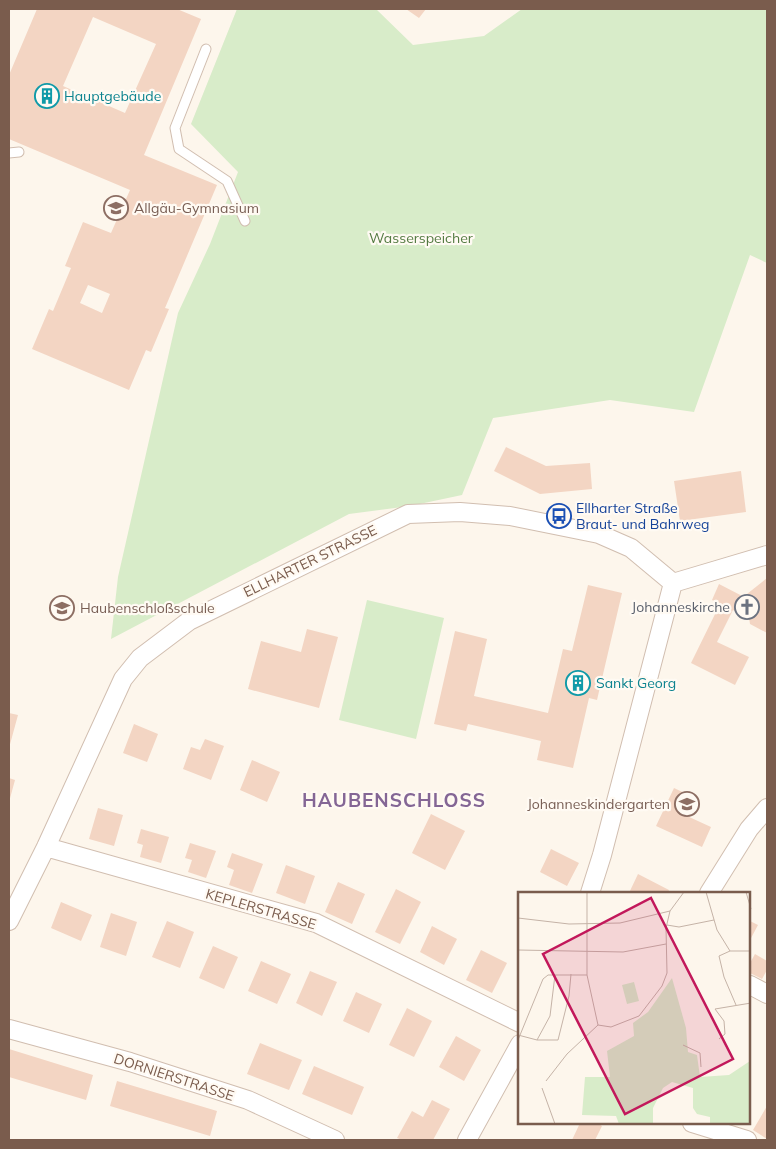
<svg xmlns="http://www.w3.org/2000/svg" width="776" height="1149" font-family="Mulish,sans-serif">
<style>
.green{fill:#d8ecc9}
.building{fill:#f3d5c3;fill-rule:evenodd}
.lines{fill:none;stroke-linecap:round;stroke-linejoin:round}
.service-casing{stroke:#d1beb0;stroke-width:11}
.minor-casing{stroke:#d1beb0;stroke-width:20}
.service{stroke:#fff;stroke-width:9}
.minor{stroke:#fff;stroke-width:18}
.labels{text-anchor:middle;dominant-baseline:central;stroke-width:4.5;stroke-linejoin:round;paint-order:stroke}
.culture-label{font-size:14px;fill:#0d838f;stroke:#fffaf3;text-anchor:start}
.education-label{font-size:14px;fill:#785e54;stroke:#fffaf3;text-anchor:start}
.park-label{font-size:14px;fill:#537a41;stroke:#fffaf3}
.transit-label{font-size:14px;fill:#164399;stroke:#fffaf3;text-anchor:start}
.street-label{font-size:14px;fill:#7a5c4d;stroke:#fffaf3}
.worship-label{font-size:14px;fill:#5b616d;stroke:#fffaf3;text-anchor:end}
.district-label{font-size:19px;font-weight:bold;letter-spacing:1px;fill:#846695;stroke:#fffaf3}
.inset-road{fill:none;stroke:#c5b3a7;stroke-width:1}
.view{fill:#c2185b;fill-opacity:0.15;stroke:#c2185b;stroke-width:2.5}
.inset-edge{fill:none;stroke:#7a5c4d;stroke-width:2.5}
</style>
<rect width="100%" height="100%" fill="#fdf6ec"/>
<path class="green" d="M237,9H376L413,45L484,36L522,9H767V263L750,255L694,412L610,400L493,418L462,495L410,506L349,514L111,639L118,577L178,313L210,244L238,172L191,124Z
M367,600L444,618L416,739L339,720Z"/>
<path class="building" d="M37,9H177L201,19L144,155L217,185L165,308L169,309L151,352L146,350L129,390L32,349L49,309L53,311L71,268L65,266L83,222L111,233L130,190L9,139V75ZM93,17L156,44L125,113L63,86ZM88,285L110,294L102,313L80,303Z
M406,9H426L419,18Z
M506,447L546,466L590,463L592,489L540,494L494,471Z
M741,471L746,512L680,521L674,481Z
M767,578V633L750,624L749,618L733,610L717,642L749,657L735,685L691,663L720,604L712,600L719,584L748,599L747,594Z
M588,585L622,593L597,700L589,698L573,768L537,760L541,741L468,724L466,731L434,724L455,631L487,639L474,696L548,713L563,649L572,651Z
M307,629L338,637L319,708L248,689L261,641L301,652Z
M9,713L18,715L9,748Z
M134,724L158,734L147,762L123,753Z
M205,739L224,746L211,780L183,769L191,747L200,750Z
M252,760L280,772L267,802L240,790Z
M9,778L15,780L9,802Z
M674,788L695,798L687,816L711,827L702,847L656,826Z
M98,808L123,815L114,846L89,839Z
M431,814L465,831L445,870L412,853Z
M141,829L169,837L161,863L140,857L143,845L137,843Z
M190,843L216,851L206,878L188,872L192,860L185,858Z
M551,849L579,863L567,886L540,872Z
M232,853L263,864L252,893L229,885L234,870L227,867Z
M286,865L315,876L305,904L276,893Z
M638,874L669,890L668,893H629Z
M338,882L365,894L352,924L325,912Z
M396,889L421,902L400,944L375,932Z
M61,902L92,915L81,941L51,928Z
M111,913L137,922L126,956L100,947Z
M167,921L194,932L180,968L152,957Z
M750,921L758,925L750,940Z
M432,926L457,939L444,965L420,952Z
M213,946L238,957L224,989L199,978Z
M481,950L507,963L492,993L466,980Z
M755,954L767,961V970L762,979L750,973V963Z
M261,961L291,974L277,1004L248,991Z
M310,971L337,982L322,1016L296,1003Z
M356,992L382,1004L369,1033L343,1021Z
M407,1008L432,1021L414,1057L389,1045Z
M456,1036L481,1050L464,1081L439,1067Z
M260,1043L302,1060L289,1090L247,1074Z
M9,1049L93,1075L86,1100L9,1077Z
M314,1066L364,1087L352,1115L302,1094Z
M117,1081L217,1111L210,1136L110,1106Z
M432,1100L450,1109L433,1140H402L397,1138L412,1111L423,1117Z
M767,1106V1139L753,1130Z
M580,1123H597L602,1126L595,1140H572Z"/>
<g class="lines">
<defs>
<path id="service" d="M206,49L175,128L179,149L227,181L245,221
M9,153L19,152"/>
<path id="minor" d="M673,583L767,555
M46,847L316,923L520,1023
M590,893L602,855L673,583
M709,893L749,829L767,808
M9,921L46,847L123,679L140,658L189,621L408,514L460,512L510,516L599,534L631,548L673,583
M750,985L767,994
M9,1029L130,1062L248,1100L335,1140
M692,1123L747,1140
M467,1140L520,1044"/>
</defs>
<use href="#service" class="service-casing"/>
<use href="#minor" class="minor-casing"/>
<use href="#service" class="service"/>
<use href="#minor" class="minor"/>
</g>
<defs>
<symbol id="building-ring" viewBox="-11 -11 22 22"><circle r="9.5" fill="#fffaf3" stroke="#0f9aa8" stroke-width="1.5"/><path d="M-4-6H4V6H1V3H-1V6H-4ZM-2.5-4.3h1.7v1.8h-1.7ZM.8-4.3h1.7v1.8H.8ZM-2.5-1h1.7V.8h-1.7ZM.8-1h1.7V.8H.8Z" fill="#0f9aa8"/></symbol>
<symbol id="school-ring" viewBox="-11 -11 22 22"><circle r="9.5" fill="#fffaf3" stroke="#8d6e63" stroke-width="1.5"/><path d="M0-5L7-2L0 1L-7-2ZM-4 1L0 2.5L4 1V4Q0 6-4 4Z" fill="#8d6e63"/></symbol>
<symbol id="bus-ring" viewBox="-11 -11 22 22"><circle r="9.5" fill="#fffaf3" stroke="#1a4fb4" stroke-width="1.5"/><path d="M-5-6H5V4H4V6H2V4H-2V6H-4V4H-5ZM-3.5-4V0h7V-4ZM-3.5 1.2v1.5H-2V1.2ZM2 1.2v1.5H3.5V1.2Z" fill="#1a4fb4"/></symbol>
<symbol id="church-ring" viewBox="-11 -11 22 22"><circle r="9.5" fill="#fffaf3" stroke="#6b7280" stroke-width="1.5"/><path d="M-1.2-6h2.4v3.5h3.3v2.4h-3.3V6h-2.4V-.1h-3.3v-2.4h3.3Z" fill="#6b7280"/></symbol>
</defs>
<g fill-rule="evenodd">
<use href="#building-ring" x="33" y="82" width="28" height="28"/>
<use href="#school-ring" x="102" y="194" width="28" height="28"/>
<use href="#bus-ring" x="545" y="502" width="28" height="28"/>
<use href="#church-ring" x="733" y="593" width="28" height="28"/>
<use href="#school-ring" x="48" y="594" width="28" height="28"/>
<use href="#building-ring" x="564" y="669" width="28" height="28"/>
<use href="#school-ring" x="673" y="790" width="28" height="28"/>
</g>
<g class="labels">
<g class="culture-label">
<text x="64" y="96">Hauptgebäude</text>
<text x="596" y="683">Sankt Georg</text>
</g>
<g class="education-label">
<text x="134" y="208">Allgäu-Gymnasium</text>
<text x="80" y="608">Haubenschloßschule</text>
<text x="670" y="804" text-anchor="end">Johanneskindergarten</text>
</g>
<g class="park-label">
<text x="421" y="238">Wasserspeicher</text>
</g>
<g class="transit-label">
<text x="576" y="508">Ellharter Straße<tspan x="576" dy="16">Braut- und Bahrweg</tspan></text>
</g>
<g class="street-label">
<text transform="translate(310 561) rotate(-26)">ELLHARTER STRASSE</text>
<text transform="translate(261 909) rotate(16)">KEPLERSTRASSE</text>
<text transform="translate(174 1077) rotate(18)">DORNIERSTRASSE</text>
</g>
<g class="worship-label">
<text x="730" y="607">Johanneskirche</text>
</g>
<g class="district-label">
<text x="394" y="800">HAUBENSCHLOSS</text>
</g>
</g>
<g transform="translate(518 892)">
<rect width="232" height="232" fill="#fdf6ec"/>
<path d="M154,86L168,136L170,160L179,163L182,185L211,183L232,169V232H192V225L179,222L175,216V196L154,190L145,196L135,216V232H101L98,224L64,223L67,185H92L89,159L116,144L115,131L130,120ZM116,90L121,109L109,112L104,93Z" fill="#d8ecc9"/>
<path class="inset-road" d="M69,0V83L80,133M188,0L199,38L212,59M228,0L233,17M0,26L51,32L102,31L152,19M149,33L161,35L196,28M0,58L105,60L148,52M212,59L201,64L206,85L218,113M212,59H233M80,133L93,135L121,124L144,94L149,81L148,36L152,19L166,0M0,143L19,148H40L51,104L53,82M201,147L207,142L206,129L197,117L233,111M0,148L25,87L30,83H69M19,148L32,124L37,83M165,153L182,161L183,175M28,189L49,162L80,133M24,196L37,232"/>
<path class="view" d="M133,6L215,167L107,222L25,62Z"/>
<rect width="232" height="232" class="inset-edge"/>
</g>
<rect width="776" height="1149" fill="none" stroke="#7a5c4d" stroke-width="20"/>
</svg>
